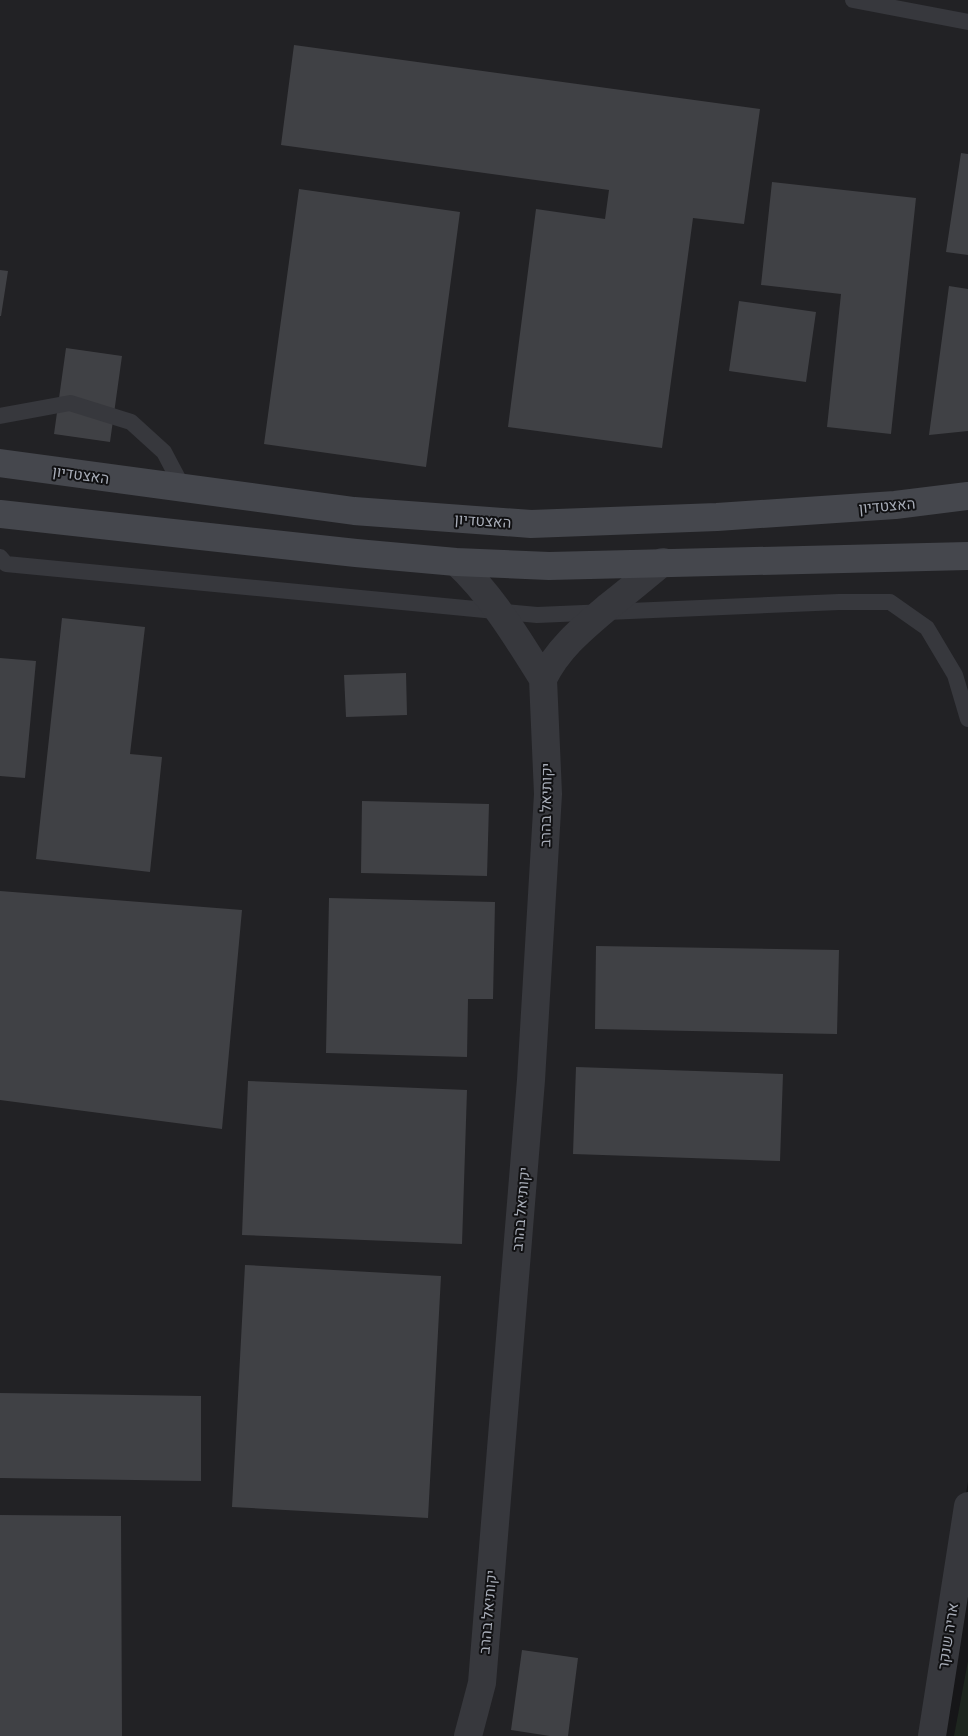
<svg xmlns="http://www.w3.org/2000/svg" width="968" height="1736" font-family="Barlow,Heebo,sans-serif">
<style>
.built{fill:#222225}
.green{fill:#1e261f}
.building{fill:#404145}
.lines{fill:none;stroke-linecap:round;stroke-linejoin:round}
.service{stroke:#37383d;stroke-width:16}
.minor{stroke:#37383d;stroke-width:28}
.tertiary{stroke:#37383d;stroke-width:28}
.secondary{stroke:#45474d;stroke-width:28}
.labels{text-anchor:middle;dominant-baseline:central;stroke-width:4;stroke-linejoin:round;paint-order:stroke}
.street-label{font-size:15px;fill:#a8adb8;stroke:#111113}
</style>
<rect width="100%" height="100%" fill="#161618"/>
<path class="built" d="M0,0H968V1482L925,1736H0Z"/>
<path class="green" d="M968,1661V1736H954Z"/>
<path class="building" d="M294,45L760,109L744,224L693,218L662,448L508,427L536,209L605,219L609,190L281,145Z
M961,153L968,154V255L946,252Z
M772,182L916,198L891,434L827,427L841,294L761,285Z
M299,189L460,212L426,467L264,444Z
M0,270L8,271L1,316H0Z
M949,286L968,289V431L929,435Z
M739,301L816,312L806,382L729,371Z
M66,348L122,356L110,442L54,434Z
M62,618L145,627L130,754L162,757L150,872L36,859Z
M0,658L36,661L25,778L0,776Z
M406,673L407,715L346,717L344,675Z
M362,801L489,804L487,876L361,873Z
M0,891L242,910L222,1129L0,1100Z
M329,898L495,902L493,999H468L467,1057L326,1053Z
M596,946L839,950L837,1034L595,1029Z
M576,1067L783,1074L780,1161L573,1154Z
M248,1081L467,1090L462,1244L242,1235Z
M245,1265L441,1276L428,1518L232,1507Z
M0,1393L201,1396V1481L0,1478Z
M0,1515L121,1516L122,1736H0Z
M522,1650L578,1658L568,1736H550L511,1730Z"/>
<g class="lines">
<path class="service" d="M853,0L968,22
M0,416L70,403L131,422L164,452L183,488
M0,557L6,564L537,615L839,602H890L927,628L955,675L968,719"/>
<path class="minor" d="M456,562C491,594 518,639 543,679
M468,1736L482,1683L531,1080L548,794L543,679C558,648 583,628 609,606C627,592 645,577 663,562"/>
<path class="tertiary" d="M932,1736L968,1506"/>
<path class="secondary" d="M0,463L354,511L531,524L717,517L895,505L968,496
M0,514L356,553L456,562L549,566L968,556"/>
</g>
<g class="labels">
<g class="street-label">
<text transform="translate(81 474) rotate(8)">האצטדיון</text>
<text transform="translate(887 505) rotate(-5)">האצטדיון</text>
<text transform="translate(483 520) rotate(4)">האצטדיון</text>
<text transform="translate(545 805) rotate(-89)">יקותיאל בהרב</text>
<text transform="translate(520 1209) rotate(-85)">יקותיאל בהרב</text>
<text transform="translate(487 1612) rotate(-85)">יקותיאל בהרב</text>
<text transform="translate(947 1636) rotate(-81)">אריה שנקר</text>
</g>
</g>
</svg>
